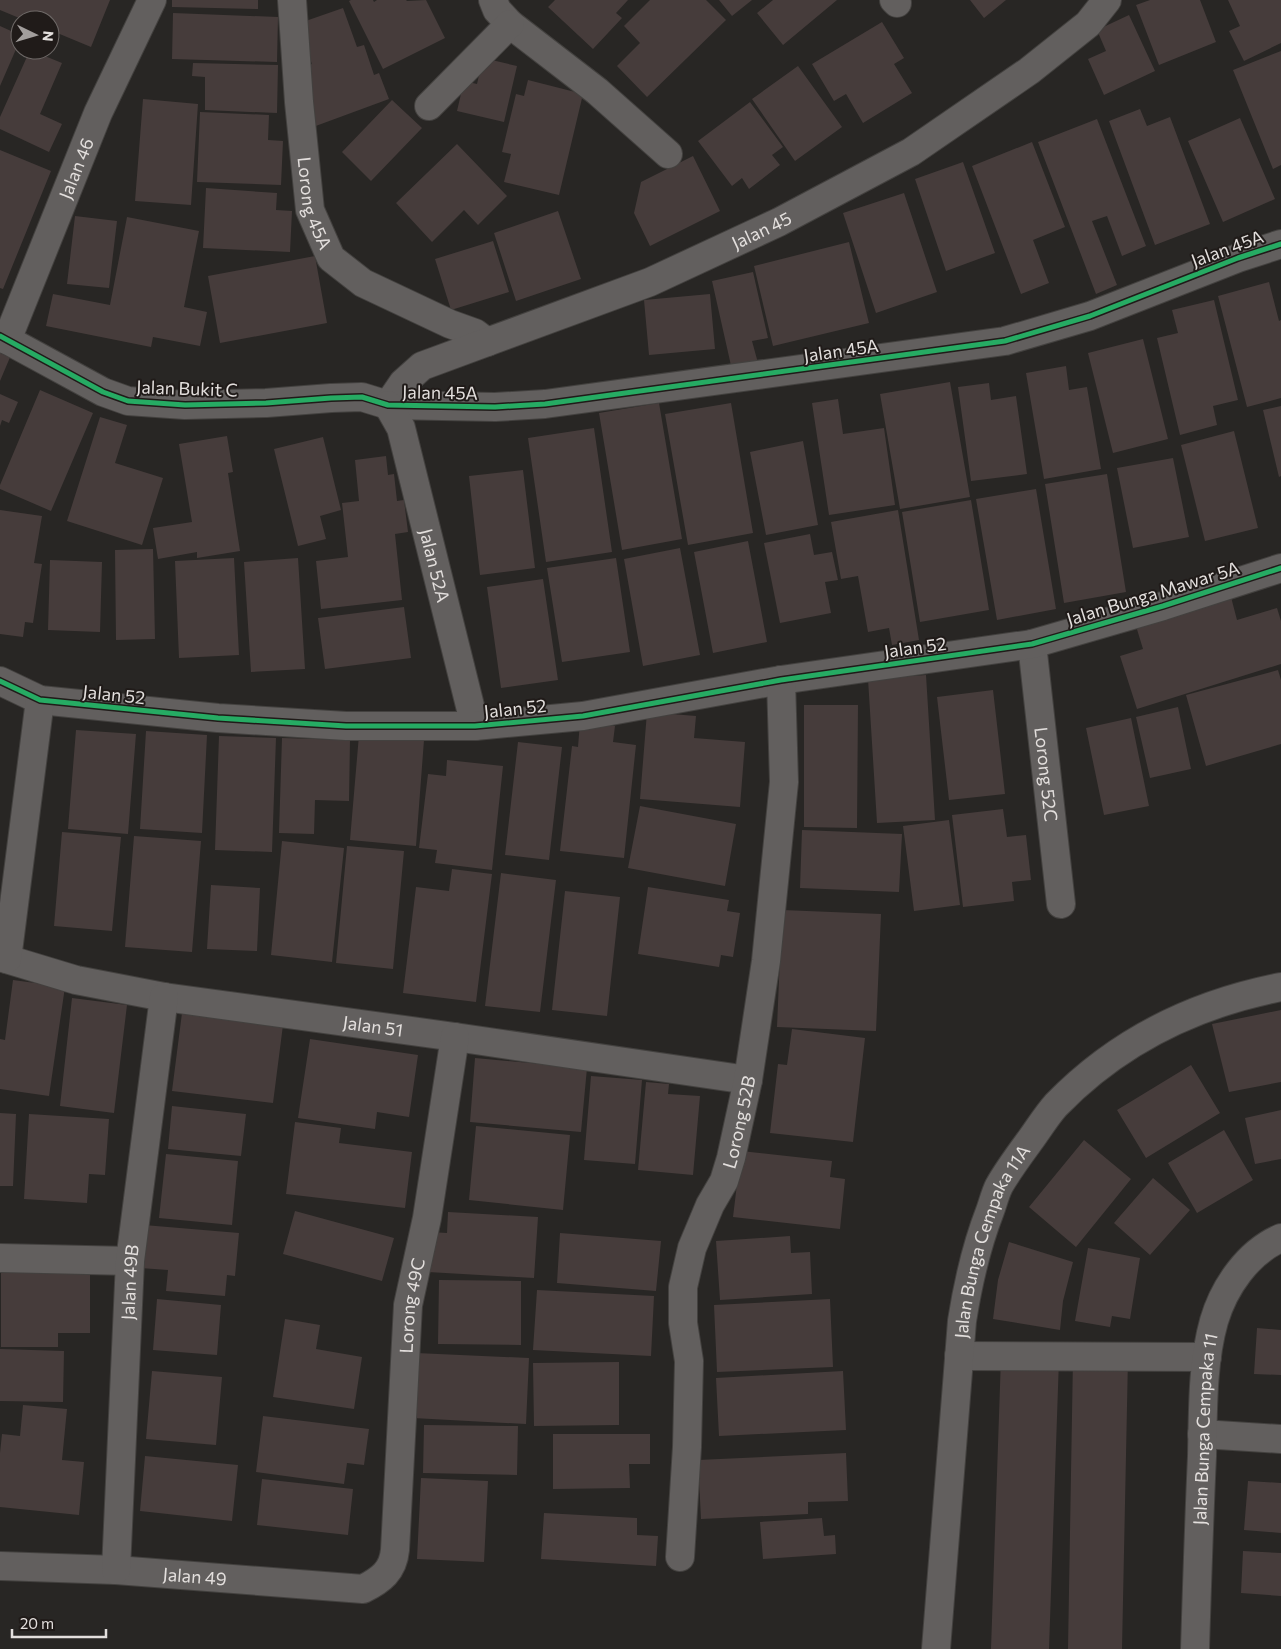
<svg xmlns="http://www.w3.org/2000/svg" width="1281" height="1649" font-family="Commissioner,sans-serif">
<style>
.building{fill:#463c3b}
.lines{fill:none;stroke-linecap:round;stroke-linejoin:round}
.minor-casing{stroke:#43413f;stroke-width:30}
.minor{stroke:#625f5e;stroke-width:28}
.cycleway-casing{stroke:#201b19;stroke-width:8}
.cycleway{stroke:#26ab63;stroke-width:5}
.labels{text-anchor:middle;dominant-baseline:central;stroke-width:4;stroke-linejoin:round;paint-order:stroke}
.street-label{font-size:18px;fill:#e3dfdd;stroke:#201b19}
</style>
<rect width="100%" height="100%" fill="#282624"/>
<path class="building" d="M0,0H110L91,47L50,30V20H24L0,10Z
M172,0H258V9L172,7Z
M351,0H373L374,2L377,0H406L407,1L426,0L445,38L383,69L349,1Z
M555,0H628L616,13L622,18L593,49L548,7Z
M650,0H706L726,20L647,97L617,66L640,43L624,26Z
M719,0H752L732,16Z
M773,0H837L783,45L757,13Z
M970,0H1006L984,18Z
M1150,0H1200L1216,42L1159,65L1136,5Z
M1228,0H1281V43L1244,61L1229,31L1240,26Z
M343,8L357,47L364,45L374,75L379,73L389,99L313,127L301,67L312,64L297,24Z
M173,13L278,17L277,62L172,59Z
M1129,15L1155,71L1104,95L1088,59L1106,51L1097,30Z
M882,22L904,58L894,64L912,93L863,123L846,94L834,101L812,64Z
M0,26L20,35V40L0,86Z
M30,50L62,63L40,114L62,124L49,152L0,129V117Z
M1281,51V165L1273,169L1233,70Z
M483,58L517,66L504,122L457,111L464,81L477,84Z
M193,63L278,65L277,113L205,110V77L192,76Z
M798,66L842,127L795,161L752,99Z
M528,80L583,94L559,195L504,182L511,154L502,152L516,94L524,96Z
M143,99L198,104L191,205L135,201Z
M392,100L422,128L371,181L342,152Z
M750,102L783,147L772,155L780,165L749,189L742,178L732,186L698,141Z
M1140,109L1147,126L1170,117L1210,224L1155,245L1109,121Z
M200,112L269,115L268,140L283,141L281,185L197,182Z
M1240,118L1275,199L1223,222L1188,141Z
M1097,119L1146,246L1122,256L1107,216L1092,221L1117,285L1096,294L1038,142Z
M1032,142L1065,227L1033,240L1049,283L1021,294L972,166Z
M457,144L507,196L478,225L464,210L432,242L396,203Z
M0,150L51,171L3,289L0,288Z
M693,156L720,211L650,246L634,213L641,182Z
M963,162L995,253L946,271L915,179Z
M206,188L277,193L276,210L292,211L290,252L203,248Z
M904,193L937,292L876,313L843,213Z
M558,211L581,279L516,301L494,233Z
M75,216L117,221L109,288L67,284Z
M127,217L199,231L184,307L207,312L200,346L153,337L151,347L46,326L53,294L110,305Z
M493,241L509,292L451,310L435,259Z
M849,242L869,323L773,346L754,266Z
M315,256L327,323L220,343L208,276Z
M753,272L768,338L752,341L758,363L732,370L712,281Z
M1269,282L1279,321L1281,320V398L1247,407L1218,296Z
M710,294L715,349L649,355L644,300Z
M1214,300L1238,400L1213,406L1217,425L1180,435L1157,338L1178,333L1172,310Z
M1143,339L1168,439L1113,453L1088,353Z
M0,350L11,355L0,381Z
M1066,366L1069,390L1087,387L1101,469L1044,479L1026,373Z
M950,382L970,497L900,509L880,394Z
M989,383L991,400L1016,396L1027,474L971,481L958,387Z
M40,390L93,413L51,511L0,489V485Z
M0,394L18,402L9,423L2,420L0,426Z
M838,399L843,434L884,428L895,505L829,515L812,403Z
M659,403L682,539L622,550L599,413Z
M731,403L753,533L688,545L665,414Z
M1281,406V476L1279,477L1263,410Z
M100,417L127,425L115,463L163,478L142,545L67,521Z
M594,428L612,552L546,562L528,438Z
M1234,431L1258,528L1205,541L1181,445Z
M227,436L233,472L228,473L240,551L197,558V552L158,559L153,528L192,522L179,444Z
M323,437L341,510L320,516L326,539L298,546L274,449Z
M803,441L818,525L766,535L750,452Z
M386,456L388,475L394,474L397,501L404,500L408,532L395,534L402,600L321,609L316,561L348,557L342,503L359,501L355,460Z
M1173,458L1189,537L1133,548L1117,468Z
M523,470L535,568L480,575L469,476Z
M1107,474L1126,592L1064,603L1045,484Z
M1036,489L1056,609L997,620L976,499Z
M971,500L989,610L920,622L902,512Z
M0,510L42,516L34,563L42,564L33,623L25,622L23,637L0,634Z
M898,510L919,640L892,645L889,628L868,632L858,576L841,579L831,522Z
M810,534L814,555L832,552L838,580L825,582L831,613L780,623L764,543Z
M748,541L767,642L713,653L694,552Z
M680,548L700,655L643,666L624,559Z
M153,549L155,639L116,640L115,550Z
M234,558L239,655L179,658L175,561Z
M298,558L305,669L251,672L244,562Z
M616,558L630,652L562,662L547,568Z
M50,560L102,562L100,632L48,630Z
M543,579L558,680L501,688L487,587Z
M1231,597L1237,620L1277,608L1281,621V664L1137,709L1120,656L1143,649L1136,626Z
M404,607L411,658L325,669L318,618Z
M1278,670L1281,680V744L1206,766L1186,695Z
M926,675L935,820L877,823L868,679Z
M993,690L1005,794L949,800L937,697Z
M804,705H858L857,828L804,827Z
M1178,707L1191,769L1150,778L1136,717Z
M647,712L696,716L694,738L745,742L740,807L640,799Z
M1131,718L1149,806L1104,815L1086,728Z
M580,722L615,726L613,742L636,745L624,858L560,851L572,746L578,747Z
M76,730L136,734L128,834L68,829Z
M146,731L207,735L202,833L140,829Z
M359,735L424,740L416,846L350,840Z
M219,736L276,738L272,852L215,850Z
M282,738L350,740L349,801L315,800L314,834L279,833Z
M518,742L562,747L549,860L505,855Z
M447,760L503,766L492,870L435,863L437,850L419,848L428,774L446,776Z
M640,806L736,824L725,886L628,868Z
M1003,809L1007,837L1026,835L1031,880L1012,882L1014,901L963,907L952,815Z
M949,820L960,905L914,911L903,826Z
M802,830L902,834L899,892L800,888Z
M62,832L121,837L112,931L54,926Z
M134,836L201,841L192,952L125,947Z
M282,841L344,848L332,962L271,955Z
M347,846L404,851L393,969L336,963Z
M452,869L492,874L476,1002L403,993L416,887L449,891Z
M501,873L556,880L540,1012L485,1006Z
M211,885L260,888L257,951L207,949Z
M648,887L729,900L727,911L740,913L733,957L721,955L719,967L638,954Z
M565,891L620,897L607,1016L552,1010Z
M782,910L881,914L876,1031L777,1027Z
M13,980L65,987L49,1096L0,1089V1039L5,1040Z
M72,998L127,1005L114,1113L60,1106Z
M1281,1010V1082L1229,1092L1212,1024Z
M182,1013L283,1025L273,1103L172,1091Z
M792,1029L865,1038L853,1142L770,1133L778,1064L787,1065Z
M310,1039L418,1055L409,1117L377,1112L375,1129L298,1118Z
M475,1058L587,1068L581,1132L470,1122Z
M1191,1065L1220,1113L1146,1158L1117,1110Z
M591,1076L642,1080L635,1164L584,1160Z
M646,1082L669,1084L668,1094L700,1096L693,1175L638,1170Z
M172,1106L246,1114L241,1156L168,1149Z
M1281,1110V1159L1255,1164L1245,1118Z
M0,1113L16,1114L13,1186H0Z
M29,1114L109,1119L105,1175L89,1174L87,1203L24,1199Z
M295,1122L341,1128L339,1143L412,1152L405,1208L286,1194Z
M476,1126L570,1135L563,1210L469,1200Z
M1224,1130L1253,1180L1197,1213L1168,1163Z
M1084,1140L1131,1179L1076,1247L1029,1207Z
M741,1151L832,1161L830,1177L845,1179L840,1229L733,1217Z
M166,1154L238,1161L232,1225L159,1218Z
M1153,1178L1190,1210L1150,1255L1114,1223Z
M295,1211L394,1238L382,1281L283,1254Z
M448,1212L538,1217L534,1278L428,1272L431,1232L447,1233Z
M144,1225L239,1233L235,1276L227,1275L225,1296L166,1291L168,1270L140,1268Z
M560,1233L661,1241L656,1291L557,1283Z
M790,1236L791,1253L810,1252L812,1294L720,1300L716,1241Z
M1009,1242L1073,1262L1063,1301L1060,1330L993,1319L998,1280Z
M1088,1248L1140,1258L1130,1319L1112,1316L1110,1327L1075,1321Z
M90,1263V1333H58V1347H1V1271Z
M439,1280L521,1281V1345L438,1344Z
M537,1290L654,1296L651,1356L533,1350Z
M157,1299L221,1305L217,1355L153,1350Z
M830,1299L833,1367L717,1372L714,1305Z
M285,1319L320,1325L316,1349L362,1357L354,1409L273,1397Z
M1257,1328L1281,1330V1375L1254,1374Z
M0,1349L64,1351L63,1402L0,1401Z
M416,1353L529,1358L526,1424L413,1418Z
M1001,1357L1059,1359L1049,1649H991Z
M1073,1357L1128,1358L1122,1649H1068Z
M619,1362V1425L534,1426L533,1363Z
M152,1371L222,1377L216,1445L146,1439Z
M843,1371L846,1430L719,1436L716,1378Z
M23,1405L67,1409L62,1460L84,1462L79,1515L0,1507V1453L2,1434L20,1436Z
M263,1416L369,1429L364,1465L347,1463L344,1484L256,1472Z
M424,1425L518,1426L517,1475L423,1473Z
M553,1434H650V1464H629L630,1488L553,1489Z
M846,1453L848,1501L808,1502V1514L701,1519L698,1460Z
M145,1456L238,1465L232,1521L140,1511Z
M421,1478L488,1481L484,1562L417,1559Z
M262,1479L353,1489L348,1535L257,1525Z
M1248,1481L1281,1483V1533L1244,1530Z
M544,1513L637,1518V1535L658,1536L656,1566L541,1559Z
M822,1518L824,1536L835,1535L836,1554L763,1559L760,1522Z
M1243,1551L1281,1553V1596L1241,1593Z"/>
<g class="lines">
<defs>
<g id="minor">
<path id="s1" d="M292,0L299,102L310,210L331,258L363,283L450,324L475,333L487,342"/>
<path d="M493,0L497,10L510,24L597,91L668,154"/>
<path d="M894,0L897,3"/>
<path d="M429,106L510,24"/>
<path d="M0,336L103,392L128,401L185,405L266,403L331,398L362,397L388,405L495,407L545,404L1005,341L1090,316L1238,258L1281,244"/>
<path id="s2" d="M7,340L98,113L152,0"/>
<path id="s3" d="M388,405L403,383L422,366L650,282L779,222L911,152L1029,71L1088,24L1107,0"/>
<path id="s4" d="M388,405L401,428L475,726"/>
<path id="s5" d="M1032,644L1061,904"/>
<path d="M0,681L40,700L218,718L346,726H475L583,716L781,680L1032,644L1163,606L1281,568"/>
<path id="s6" d="M0,957L76,980L164,997L455,1037L748,1080"/>
<path d="M7,959L40,700"/>
<path d="M0,1258L130,1261"/>
<path d="M959,1356L1207,1357"/>
<path d="M1202,1434L1281,1439"/>
<path id="s7" d="M680,1557L687,1447L689,1361L683,1323V1287L692,1248L710,1205L724,1181L731,1158L748,1080L766,961L784,782L781,680"/>
<path id="s8" d="M0,1566L116,1570L363,1589C381,1580 393,1571 395,1550L408,1305L427,1218L455,1037"/>
<path id="s9" d="M116,1570L130,1261L164,997"/>
<path id="s10" d="M936,1649L962,1321C968,1283 976,1247 990,1211C993,1203 995,1194 999,1186C1008,1170 1020,1154 1031,1139C1039,1128 1047,1115 1056,1105C1118,1041 1194,1004 1281,987"/>
<path id="s11" d="M1195,1649C1197,1585 1199,1520 1202,1456C1203,1413 1202,1363 1214,1321C1224,1287 1248,1252 1281,1238"/>
</g>
</defs>
<use href="#minor" class="minor-casing"/>
<use href="#minor" class="minor"/>
<defs>
<path id="cycleway" d="M0,336L103,392L128,401L185,405L266,403L331,398L362,397L388,405L495,407L545,404L1005,341L1090,316L1238,258L1281,244
M0,681L40,700L218,718L346,726H475L583,716L781,680L1032,644L1163,606L1281,568"/>
</defs>
<use href="#cycleway" class="cycleway-casing"/>
<use href="#cycleway" class="cycleway"/>
</g>
<g class="labels">
<g class="street-label">
<text stroke="none"><textPath href="#s2" startOffset="185">Jalan 46</textPath></text>
<text stroke="none"><textPath href="#s1" startOffset="205">Lorong 45A</textPath></text>
<text stroke="none"><textPath href="#s3" startOffset="418">Jalan 45</textPath></text>
<text transform="translate(1227 248) rotate(-20)">Jalan 45A</text>
<text transform="translate(841 350) rotate(-8)">Jalan 45A</text>
<text transform="translate(187 388) rotate(2)">Jalan Bukit C</text>
<text transform="translate(440 392) rotate(1)">Jalan 45A</text>
<text stroke="none"><textPath href="#s4" startOffset="168">Jalan 52A</textPath></text>
<text transform="translate(1153 593) rotate(-17)">Jalan Bunga Mawar 5A</text>
<text transform="translate(915 647) rotate(-8)">Jalan 52</text>
<text transform="translate(114 694) rotate(6)">Jalan 52</text>
<text transform="translate(515 708) rotate(-6)">Jalan 52</text>
<text stroke="none"><textPath href="#s5" startOffset="131">Lorong 52C</textPath></text>
<text stroke="none"><textPath href="#s6" startOffset="380">Jalan 51</textPath></text>
<text stroke="none"><textPath href="#s7" startOffset="446">Lorong 52B</textPath></text>
<text stroke="none"><textPath href="#s10" startOffset="414">Jalan Bunga Cempaka 11A</textPath></text>
<text stroke="none"><textPath href="#s9" startOffset="288">Jalan 49B</textPath></text>
<text stroke="none"><textPath href="#s8" startOffset="662">Lorong 49C</textPath></text>
<text stroke="none"><textPath href="#s11" startOffset="220">Jalan Bunga Cempaka 11</textPath></text>
<text stroke="none"><textPath href="#s8" startOffset="195">Jalan 49</textPath></text>
</g>
</g>
<g transform="translate(35 35) rotate(95)"><circle r="24" fill="#201b19" stroke="#6e6967"/>
<path d="M0-4L9 19L0 12L-9 19Z" fill="#a29e9c"/>
<text y="-8" font-size="14" font-weight="bold" text-anchor="middle" fill="#e3dfdd">N</text>
</g>
<path d="M12 1629v8h94v-8" fill="none" stroke="#e3dfdd" stroke-width="2.5"/>
<text x="20" y="1629" font-size="15" fill="#e3dfdd" stroke="#201b19" stroke-width="4" paint-order="stroke">20 m</text>
</svg>
